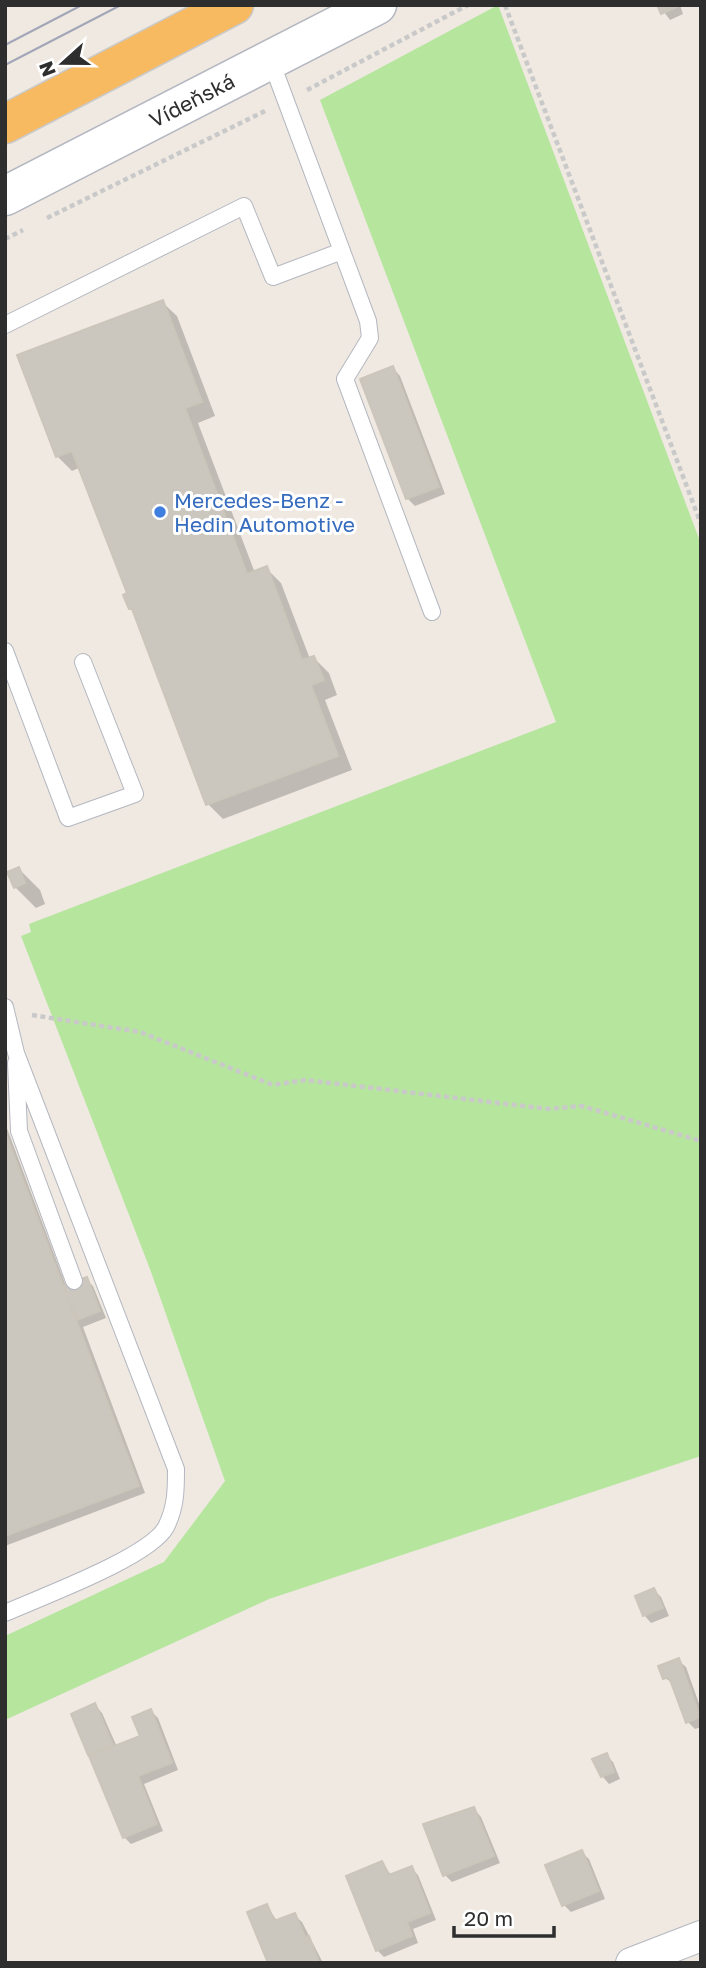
<svg xmlns="http://www.w3.org/2000/svg" width="706" height="1968" font-family="'Golos Text',sans-serif">
<style>
.green{fill:#b6e59e}
.shadow{fill:#0003}
.building{fill:#cbc7bf;stroke:#cbc5ba;stroke-width:2}
.lines{fill:none;stroke-linecap:round;stroke-linejoin:round}
.service-casing{stroke:#b4b7c1;stroke-width:18}
.minor-casing{stroke:#b4b7c1;stroke-width:32}
.tertiary-casing{stroke:#b4b7c1;stroke-width:41}
.trunk-casing{stroke:#c9c9c9;stroke-width:41}
.path{stroke:#c9c9c9;stroke-width:4.5;stroke-dasharray:5 3.5;stroke-linecap:butt}
.service{stroke:#fff;stroke-width:16}
.minor{stroke:#fff;stroke-width:30}
.tertiary{stroke:#fff;stroke-width:38}
.trunk{stroke:#f8ba60;stroke-width:38}
.tram{stroke:#a3a6b8;stroke-width:2}
.shop-dot{fill:#3f7fe0;stroke:#fff;stroke-width:2.5}
.labels{text-anchor:middle;dominant-baseline:central;stroke-width:6;stroke-linejoin:round;paint-order:stroke}
.street-label{font-size:21px;fill:#2e2e2e;stroke:#fff}
.shop-label{font-size:21px;fill:#366cbe;stroke:#fff;text-anchor:start}
</style>
<rect width="100%" height="100%" fill="#efe9e1"/>
<path class="green" d="M498,5L701,544V1456L269,1599L5,1720V1636L164,1562L225,1481L150,1269L21,936L31,932L29,924L556,722L320,100Z"/>
<path class="shadow" d="M659,5H680L683,14L670,20Z
M162,302L177,316L215,416L198,423L255,573L266,568L281,583L310,659L314,658L329,673L337,695L325,700L352,770L223,819L208,804L136,614L130,608L129,594L81,467L72,471L57,456Z
M393,368L400,376L445,494L415,506L408,499L363,380Z
M19,869L40,890L45,904L36,908L15,887Z
M5,1123L66,1286L86,1279L93,1286L106,1318L83,1327L145,1493L5,1546Z
M654,1590L661,1597L669,1616L651,1623L644,1615Z
M678,1660L686,1667L701,1709V1727L695,1729L688,1722L674,1684L665,1678Z
M95,1705L102,1713L117,1747L142,1737L151,1711L158,1718L178,1770L144,1784L163,1831L131,1844L124,1837L73,1715Z
M606,1755L613,1762L620,1779L609,1784L602,1776Z
M474,1809L481,1817L500,1863L452,1882L445,1875L425,1825Z
M581,1852L589,1859L605,1899L571,1912L564,1905Z
M382,1863L392,1876L411,1868L418,1875L436,1920L413,1929L418,1943L384,1957L377,1950Z
M267,1906L277,1921L294,1915L302,1922L323,1963H269Z"/>
<path class="building" d="M657,5H677V7L661,14Z
M163,300L202,402L185,408L247,574L267,566L302,660L314,656L324,680L311,685L338,756L206,805L132,609H129L123,595L127,593L72,451L56,457L17,355Z
M393,366L439,487L406,499L360,379Z
M19,867L25,883L14,888L7,872Z
M5,1132L139,1486L5,1536Z
M87,1277L100,1311L77,1320L63,1285Z
M654,1588L663,1608L643,1616L635,1596Z
M679,1658L700,1717L686,1723L669,1677L663,1679L658,1666Z
M95,1703L113,1745L88,1755L71,1714Z
M151,1709L172,1763L138,1776L157,1824L123,1838L89,1756L140,1736L132,1717Z
M607,1753L614,1772L601,1777L592,1759Z
M474,1807L494,1856L443,1876L423,1824Z
M582,1850L599,1891L562,1906L545,1865Z
M382,1861L389,1875L412,1866L430,1913L407,1922L412,1936L376,1951L346,1876Z
M267,1904L274,1921L295,1913L305,1937L309,1936L319,1963H268L247,1912Z"/>
<g class="lines">
<defs>
<path id="service" d="M271,61L368,321L370,338L345,379L432,612
M5,325L244,206L273,277L342,251
M5,651L68,818L135,794L83,662
M5,1007L16,1053L176,1469C176,1490 176,1507 166,1527C150,1557 41,1597 5,1613
M16,1063L19,1131L74,1281"/>
<path id="minor" d="M631,1963L701,1936"/>
<g id="tertiary">
<path id="s1" d="M5,196L377,5"/>
</g>
<path id="trunk" d="M5,124L234,5"/>
</defs>
<use href="#service" class="service-casing"/>
<use href="#minor" class="minor-casing"/>
<use href="#tertiary" class="tertiary-casing"/>
<use href="#trunk" class="trunk-casing"/>
<path class="path" d="M505,5L701,524
M307,90L468,5
M47,218L265,111
M5,239L23,230
M32,1015L140,1032L273,1085L305,1080L549,1109L582,1106L701,1141"/>
<use href="#service" class="service"/>
<use href="#minor" class="minor"/>
<use href="#tertiary" class="tertiary"/>
<use href="#trunk" class="trunk"/>
<path class="tram" d="M5,45L82,5
M5,65L121,5"/>
</g>
<circle class="shop-dot" cx="160" cy="512" r="7"/>
<g class="labels">
<g class="street-label">
<text stroke="none"><textPath href="#s1" startOffset="210">Vídeňská</textPath></text>
</g>
<g class="shop-label">
<text x="174" y="500">Mercedes-Benz -<tspan x="174" dy="24">Hedin Automotive</tspan></text>
</g>
</g>
<rect width="706" height="1968" fill="none" stroke="#2e2e2e" stroke-width="14"/>
<g transform="translate(63 63) rotate(249)" stroke="#ffffff" stroke-width="5" paint-order="stroke">
<path d="M0-5L12 26L0 18L-12 26Z" fill="#2e2e2e"/>
<text y="-10" font-size="19" font-weight="bold" text-anchor="middle" fill="#2e2e2e">N</text>
</g>
<path d="M454 1926v10h100v-10" fill="none" stroke="#2e2e2e" stroke-width="3.5"/>
<text x="464" y="1926" font-size="21" fill="#2e2e2e" stroke="#ffffff" stroke-width="5" paint-order="stroke">20 m</text>
</svg>
